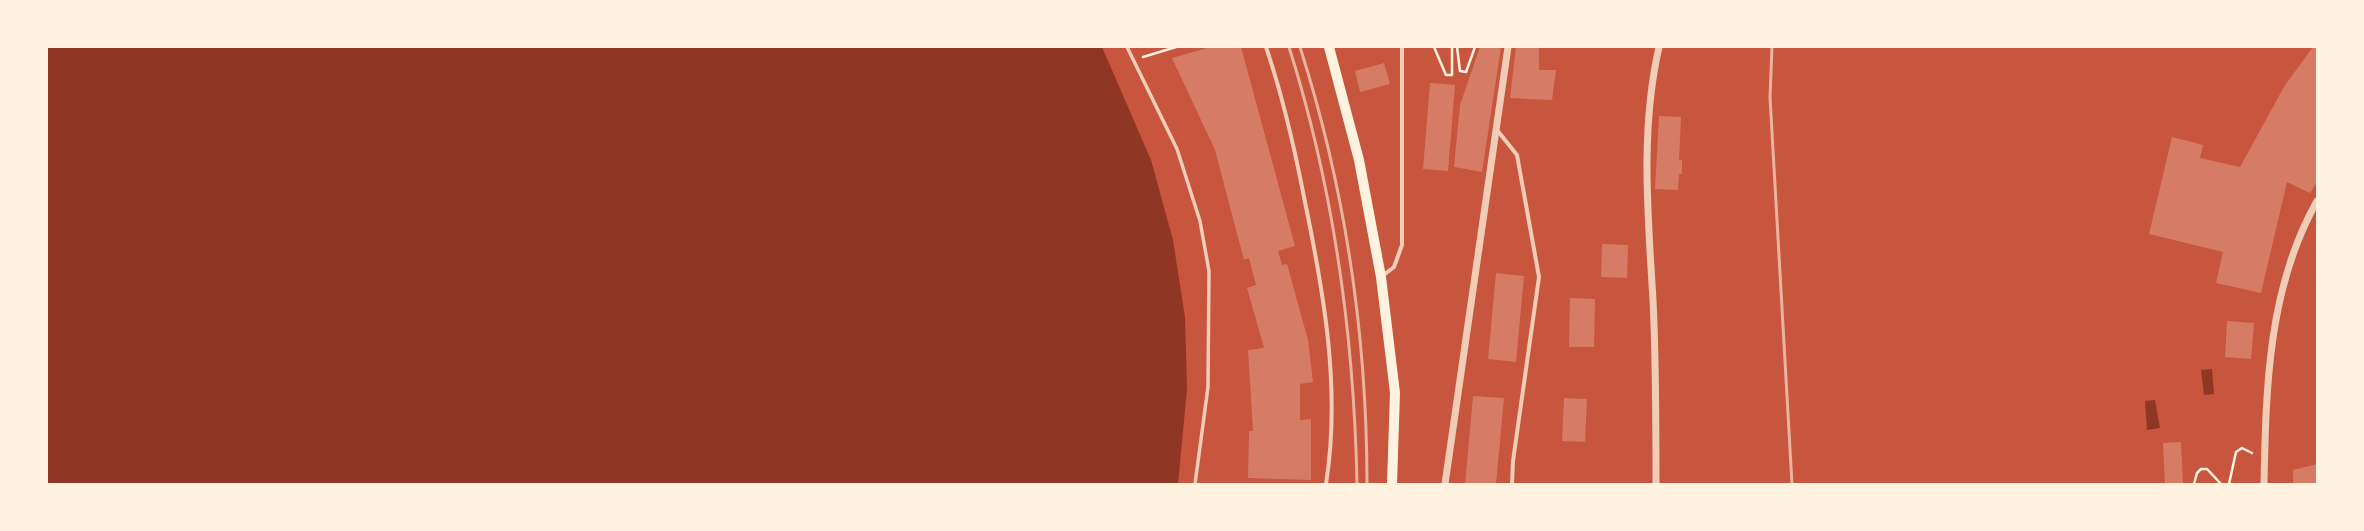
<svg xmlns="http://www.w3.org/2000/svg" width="2364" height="531" font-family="Lato,sans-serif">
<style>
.water{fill:#8f3625}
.building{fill:#d67c66}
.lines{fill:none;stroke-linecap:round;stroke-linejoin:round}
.path{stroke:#fff3e0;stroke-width:2.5}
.pedestrian{stroke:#f1ccb7;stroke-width:3.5}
.minor{stroke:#f1ccb7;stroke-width:4}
.tertiary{stroke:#f1ccb7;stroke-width:7}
.primary{stroke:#fff3e0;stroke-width:10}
.rail{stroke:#e9b49f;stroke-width:3}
</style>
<rect width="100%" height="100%" fill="#c8553d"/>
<path class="water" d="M47,47H1102L1151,160L1173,240L1185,317L1187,389L1178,484H47Z
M2212,369L2214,394L2204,395L2201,370Z
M2155,400L2160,428L2147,430L2145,401Z"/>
<path class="building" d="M1211,47H1241L1295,246L1278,251L1282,265L1287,264L1308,340L1313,382L1300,384V420L1311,419V480L1248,478L1249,431H1253L1248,350L1264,348L1247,288L1256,285L1249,258L1244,260L1215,150L1172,58Z
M1480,47H1501L1482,172L1454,167L1460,105Z
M1516,47H1539V70H1556L1552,100L1510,98Z
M2313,47H2317V182L2310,193L2287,182L2261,293L2216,283L2223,252L2149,234L2172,137L2203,145L2200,158L2240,167L2285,85Z
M1384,63L1390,84L1360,92L1355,71Z
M1430,83L1455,85L1448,171L1423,169Z
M1659,116L1681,117L1679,160H1682V174H1679L1678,190L1655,189Z
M1602,244L1628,245L1627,278L1601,277Z
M1496,273L1524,276L1516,362L1488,359Z
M1570,298L1595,299L1594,347H1569Z
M2227,321L2254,323L2251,359L2225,357Z
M1473,396L1504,398L1496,484H1465Z
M1564,398L1587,399L1585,442L1562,441Z
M2181,442L2183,484H2165L2163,443Z
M2317,464V484H2293V470Z"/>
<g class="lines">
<path class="path" d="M1434,47L1446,75H1452V47
M1457,47L1460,71L1466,72L1475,47
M1143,57L1176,47
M2194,484L2197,473L2201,469H2207L2221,484
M2229,484L2236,452L2242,448L2252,453"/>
<path class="pedestrian" d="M1127,47L1177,149L1200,221L1209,271L1208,387L1195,484"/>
<path class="minor" d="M1266,47C1283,97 1295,150 1305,202C1324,294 1341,390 1326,484
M1497,130L1517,155L1539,277L1513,461L1512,484
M1381,277L1394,267L1402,245V47"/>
<path class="tertiary" d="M1445,484L1508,47
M1656,484C1656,423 1656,361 1653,300C1648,216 1640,130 1659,47
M2264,484C2266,387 2268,288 2317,201"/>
<path class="primary" d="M1329,47L1359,160L1381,277L1395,393L1392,484"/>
<path class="rail" d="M1289,47C1334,189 1354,335 1357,484
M1300,47C1345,188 1367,336 1367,484
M1772,47L1770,97L1792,484"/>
</g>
<rect width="2364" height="531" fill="none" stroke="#fff3e0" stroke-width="96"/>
</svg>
